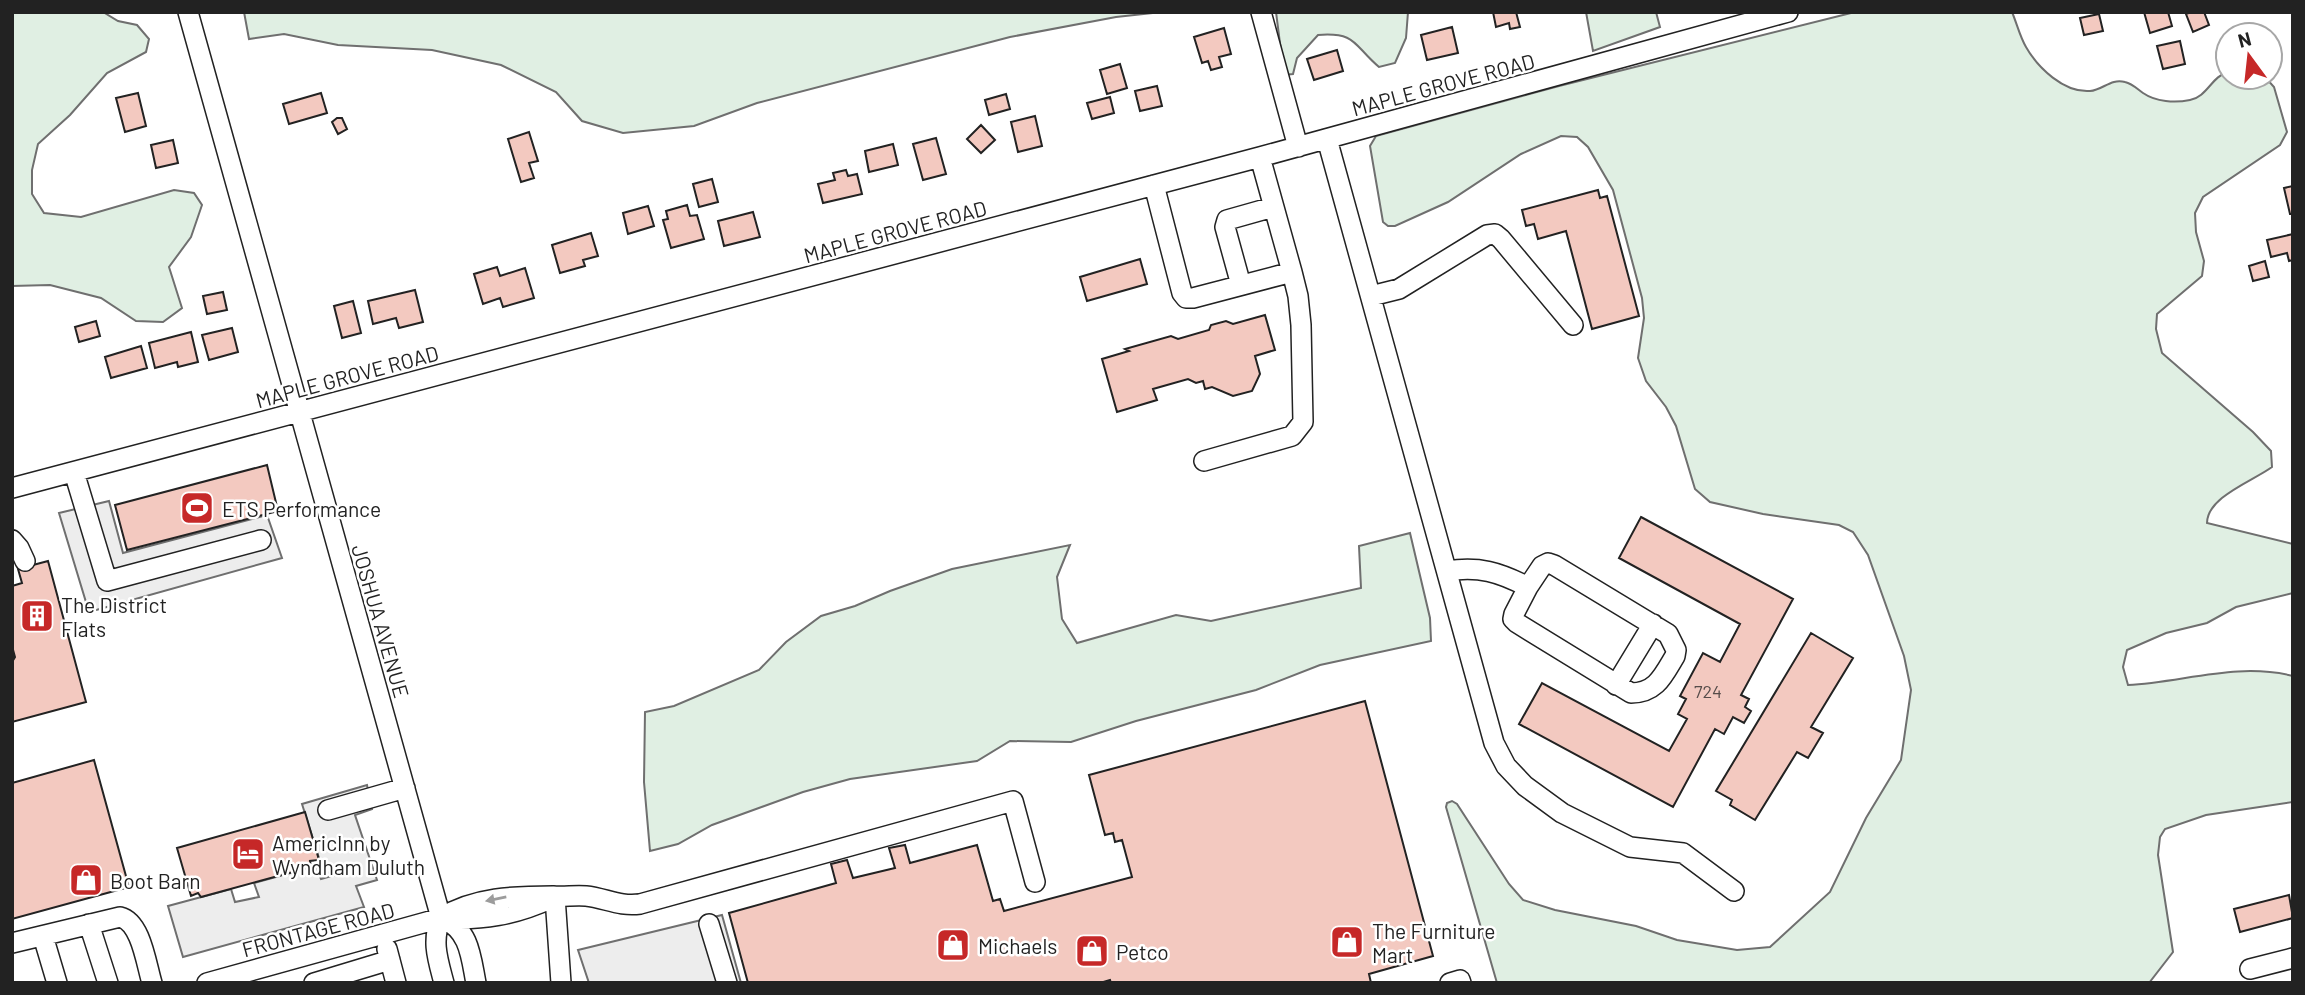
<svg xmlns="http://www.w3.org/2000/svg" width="2305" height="995" font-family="Barlow,sans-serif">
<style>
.green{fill:#e0efe3;stroke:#6f6f6f;stroke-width:2}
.parking{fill:#ededed;stroke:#6f6f6f;stroke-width:2}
.building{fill:#f3c9c0;stroke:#222;stroke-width:2}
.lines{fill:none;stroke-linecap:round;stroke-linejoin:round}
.minor-casing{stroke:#222;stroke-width:22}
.minor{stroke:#fff;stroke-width:19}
.oneway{fill:#9c9c9c}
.labels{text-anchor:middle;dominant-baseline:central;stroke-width:5;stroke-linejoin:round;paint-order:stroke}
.number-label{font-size:18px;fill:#564c4a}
.street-label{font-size:21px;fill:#222;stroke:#fff}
.poi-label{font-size:21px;fill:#222;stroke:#fff;text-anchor:start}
</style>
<rect width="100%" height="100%" fill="#fff"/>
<path class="green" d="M12,12H103L118,21L137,25L149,39L146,52L107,73L70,115L38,144L32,170V194L44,213L81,217L174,190L194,193L202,205L191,237L169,267L182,308L163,322L136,321L101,298L50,285L12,286Z
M244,12H1162L1116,17L1010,37L757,103L694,126L623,133L582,121L556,92L501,65L432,50L338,45L284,34L249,39Z
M1276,12H1408L1406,38L1395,63L1379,67C1353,45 1357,32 1318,35L1297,58L1293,74L1284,75Z
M1586,12H1656L1660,27L1593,51Z
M1855,12H2012C2017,24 2020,37 2026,47C2038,68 2064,93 2090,91C2103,90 2111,78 2125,82C2133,84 2137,89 2143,93C2156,102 2175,103 2190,100C2207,97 2212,76 2228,72V77H2265L2274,87L2287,132L2280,145L2203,197L2195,213L2196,232L2204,261L2202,276L2157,314L2156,329L2162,353L2253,432L2271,451L2272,467C2253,481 2207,497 2207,523L2293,544V593L2236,607L2207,623L2166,633L2127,650L2123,667L2128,685C2184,682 2237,662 2293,676V802L2206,815L2165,829L2160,837L2158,855L2173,952L2149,983H1497L1446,807L1447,803L1452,801L1457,804L1509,884L1523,900L1555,910L1636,926L1677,940L1737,950L1770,947L1830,892L1866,818L1901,760L1911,690L1904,656L1868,555L1853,532L1839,525L1763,514L1710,502L1695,489L1676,426L1666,407L1646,381L1638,358L1644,318L1642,298L1613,190L1588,147L1577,137L1561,136L1521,154L1448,202L1395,226H1388L1383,222L1370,146L1376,136L1559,86Z
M1410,533L1430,618L1431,641L1320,665L1256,690L1136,721L1071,742L1010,741L977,761L850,779L803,792L712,825L678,844L650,851L644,782L645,712L674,706L759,670L786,642L821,616L855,606L890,591L952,569L1070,545L1057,577L1062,619L1077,643L1176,615L1211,621L1361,588L1359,546Z"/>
<path class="parking" d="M109,501L123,553L267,515L282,558L89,612L59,513Z
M367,785L372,809L355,815L377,880L356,886L364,907L183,957L168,906L231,889L235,902L259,897L254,883L316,866L321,879L335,875L334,871L324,874L302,804Z
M722,915L741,983H589L578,950Z"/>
<path class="building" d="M1493,12H1516L1520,27L1510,29L1509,23L1496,27Z
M2144,12H2168L2172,26L2150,33Z
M2191,12H2204L2209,25L2193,32L2186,14Z
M2099,14L2103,31L2084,35L2080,18Z
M1452,27L1458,53L1427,60L1421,35Z
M1224,28L1231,54L1219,57L1222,67L1211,70L1208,61L1202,63L1194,37Z
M2180,41L2185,64L2163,69L2157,46Z
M1337,50L1343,71L1314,80L1307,59Z
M1120,64L1127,88L1107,94L1100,70Z
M1157,86L1162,106L1140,111L1135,91Z
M138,93L146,126L125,132L116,98Z
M321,93L327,113L289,124L283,104Z
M1006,94L1010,109L989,115L985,100Z
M1110,97L1114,113L1092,119L1087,103Z
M1035,116L1042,146L1018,152L1011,122Z
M337,118H342L347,129L338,134L332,122Z
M981,125L995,140L981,153L967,139Z
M529,132L538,161L529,163L534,178L521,182L508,139Z
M936,138L946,174L923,180L913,144Z
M173,140L178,163L156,168L151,145Z
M893,144L898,165L869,172L865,151Z
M846,170L848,176L857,174L862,194L823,203L818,184L835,180L833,173Z
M712,179L718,202L699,207L693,184Z
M2293,186V214H2290L2284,188Z
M1598,190L1600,198L1607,196L1639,316L1592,329L1566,231L1538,239L1534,224L1526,226L1522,210Z
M687,205L690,216L697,215L704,239L671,248L663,220L668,219L666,211Z
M648,206L654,226L628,234L623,213Z
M753,212L760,237L724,246L718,221Z
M591,233L598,256L583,260L585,266L560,273L552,245Z
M2293,234V260L2289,261L2287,253L2271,257L2267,240Z
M1140,259L1147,284L1087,301L1080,277Z
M2265,261L2269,277L2253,281L2249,266Z
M497,267L500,276L525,268L534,298L503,307L500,298L483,304L474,274Z
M415,290L423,322L399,328L396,318L373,324L368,301Z
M223,292L227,310L207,314L203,296Z
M353,301L361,333L342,338L334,306Z
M1265,315L1275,350L1255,356L1260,374L1252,391L1233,396L1212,387L1205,389L1203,381L1196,383L1188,379L1153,389L1157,400L1117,412L1102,359L1129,351L1125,349L1171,336L1178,339L1209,330L1211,325L1226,321L1233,324Z
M96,321L100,336L79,342L75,327Z
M232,328L238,352L209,360L202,335Z
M191,332L198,362L178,367L177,362L155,368L149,343Z
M141,346L147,368L111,378L105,357Z
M267,465L278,511L127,550L115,505Z
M1641,517L1793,599L1741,695L1749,699L1745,707L1751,711L1744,723L1733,717L1724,734L1715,729L1673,807L1519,724L1542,683L1669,751L1687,719L1678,714L1686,699L1680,696L1703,653L1720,662L1740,624L1619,558Z
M48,561L86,702L12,722V662L15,657L12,646V586L22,583L18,569Z
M1811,633L1853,658L1811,727L1823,733L1808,758L1797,752L1755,820L1730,805L1732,800L1716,791Z
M1365,701L1433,956L1369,974L1371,983H1111L1110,980L1100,983H748L729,913L836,883L831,864L847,860L853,878L895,868L889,848L905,845L910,863L977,845L993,901L1000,899L1004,911L1132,877L1122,840L1115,842L1113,833L1105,835L1089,775Z
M94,760L129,887L12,919V783Z
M305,812L319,860L310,861L311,867L201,897L198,893L191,896L177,848Z
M2289,895L2293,918L2240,932L2234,909Z"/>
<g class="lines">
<defs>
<path id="minor" d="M188,12L441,918C431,941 438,960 444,983
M1261,12L1298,147
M1327,139L1494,743L1506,766L1525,786L1562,813L1630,847L1683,853L1734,891
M1154,185L1182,293L1186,298H1193L1292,272L1260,157
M1241,285L1225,227L1227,220L1273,207
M1371,296L1399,289L1487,235L1495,234L1501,239L1573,325
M1204,461L1292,436L1303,422L1301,325L1298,296L1292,272
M74,472L107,581L261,540
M12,488L1260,157L1788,12
M12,540L19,548L25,561
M1447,571C1479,566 1499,572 1528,587L1514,614L1513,619L1517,623L1631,693C1656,693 1663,676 1675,656L1676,650L1668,634L1554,565L1548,563L1542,566L1528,587
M1616,685L1653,624
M328,810L405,788
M555,897L561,983
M442,918C482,921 515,915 552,898
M443,919C470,930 471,958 476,983
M89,924L108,983
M709,924L727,983
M43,936L57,983
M12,943L120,917C141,922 146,963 152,983
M387,949L396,983
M2250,969L2293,958
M207,983L441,918C474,897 515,896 553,896C564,897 575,895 586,896C605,898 620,907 640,904L1013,801L1035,882
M314,983L390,960
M1450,983L1460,980L1461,983"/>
</defs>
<use href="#minor" class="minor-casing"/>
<use href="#minor" class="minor"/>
</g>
<defs><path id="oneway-solid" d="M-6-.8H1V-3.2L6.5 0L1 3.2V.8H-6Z" transform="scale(1.75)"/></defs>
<use class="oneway" href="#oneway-solid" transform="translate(496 899) rotate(169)"/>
<defs>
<symbol id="stadium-square" viewBox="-11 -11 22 22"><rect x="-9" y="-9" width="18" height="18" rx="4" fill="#c62828" stroke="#fff"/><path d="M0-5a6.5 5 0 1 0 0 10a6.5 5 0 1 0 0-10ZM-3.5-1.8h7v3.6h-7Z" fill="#fff"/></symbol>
<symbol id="building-square" viewBox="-11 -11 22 22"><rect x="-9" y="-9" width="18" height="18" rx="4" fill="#c62828" stroke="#fff"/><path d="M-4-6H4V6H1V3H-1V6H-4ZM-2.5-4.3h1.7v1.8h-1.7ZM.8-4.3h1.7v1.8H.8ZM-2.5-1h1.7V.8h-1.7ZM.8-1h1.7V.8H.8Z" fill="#fff"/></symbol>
<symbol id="hotel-square" viewBox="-11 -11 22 22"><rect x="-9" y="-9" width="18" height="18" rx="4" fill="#c62828" stroke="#fff"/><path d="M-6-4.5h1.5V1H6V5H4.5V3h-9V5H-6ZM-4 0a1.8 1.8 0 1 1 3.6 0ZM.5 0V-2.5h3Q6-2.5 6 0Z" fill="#fff"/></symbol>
<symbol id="shop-square" viewBox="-11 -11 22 22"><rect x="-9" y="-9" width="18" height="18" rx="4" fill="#c62828" stroke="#fff"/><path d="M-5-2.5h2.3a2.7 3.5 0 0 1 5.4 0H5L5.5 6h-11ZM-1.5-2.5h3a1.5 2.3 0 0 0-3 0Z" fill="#fff"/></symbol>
</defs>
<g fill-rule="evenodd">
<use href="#stadium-square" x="178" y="489" width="38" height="38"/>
<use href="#building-square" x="18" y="597" width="38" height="38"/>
<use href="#hotel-square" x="229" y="835" width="38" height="38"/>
<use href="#shop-square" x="67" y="861" width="38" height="38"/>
<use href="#shop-square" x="1328" y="923" width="38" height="38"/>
<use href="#shop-square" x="934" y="926" width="38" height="38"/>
<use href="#shop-square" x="1073" y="932" width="38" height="38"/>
</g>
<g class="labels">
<g class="number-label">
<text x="1708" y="691">724</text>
</g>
<g class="street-label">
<text transform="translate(1443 84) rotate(-15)">MAPLE GROVE ROAD</text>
<text transform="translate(895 231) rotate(-15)">MAPLE GROVE ROAD</text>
<text transform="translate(347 376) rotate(-15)">MAPLE GROVE ROAD</text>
<text transform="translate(381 621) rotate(74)">JOSHUA AVENUE</text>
<text transform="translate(318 929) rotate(-15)">FRONTAGE ROAD</text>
</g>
<g class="poi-label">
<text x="222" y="508">ETS Performance</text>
<text x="61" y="604">The District<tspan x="61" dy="24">Flats</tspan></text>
<text x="272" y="842">AmericInn by<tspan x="272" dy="24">Wyndham Duluth</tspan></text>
<text x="110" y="880">Boot Barn</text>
<text x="1372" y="930">The Furniture<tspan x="1372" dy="24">Mart</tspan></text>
<text x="978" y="945">Michaels</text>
<text x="1116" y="951">Petco</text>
</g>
</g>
<rect width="2305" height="995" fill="none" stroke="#222222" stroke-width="28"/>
<g transform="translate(2249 56) rotate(345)"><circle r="33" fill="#ffffff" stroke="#a7a7a7" stroke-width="2"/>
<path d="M0-5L12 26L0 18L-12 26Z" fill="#c62828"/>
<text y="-10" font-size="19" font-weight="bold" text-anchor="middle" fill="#222222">N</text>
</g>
</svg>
